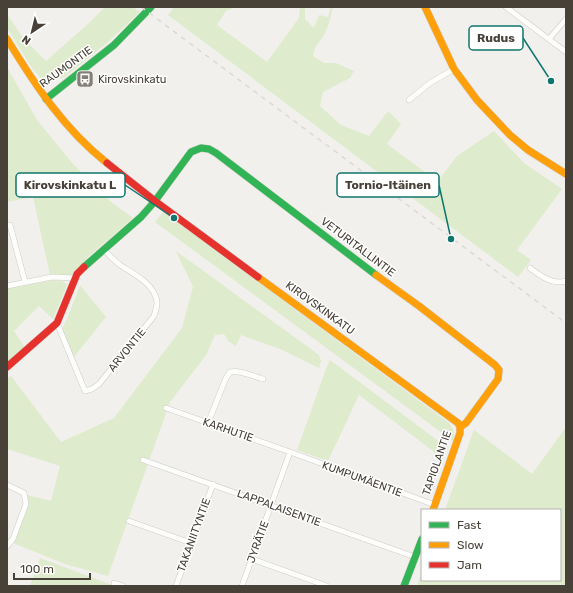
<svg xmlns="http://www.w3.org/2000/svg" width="573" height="593" font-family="Rubik,sans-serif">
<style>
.green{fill:#dfebcd}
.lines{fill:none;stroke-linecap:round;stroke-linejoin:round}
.street-casing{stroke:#ceccc8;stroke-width:6}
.fast-casing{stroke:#d0cdc3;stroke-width:8}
.slow-casing{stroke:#d0cdc3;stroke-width:8}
.jam-casing{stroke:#d0cdc3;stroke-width:8}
.street{stroke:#fdfdfc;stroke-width:5}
.fast{stroke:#30b455;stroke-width:7}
.slow{stroke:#ff9f0a;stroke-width:7}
.jam{stroke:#e5322d;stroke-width:7}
.rail{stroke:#dadad9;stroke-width:1.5;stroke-dasharray:5 5;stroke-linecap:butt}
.labels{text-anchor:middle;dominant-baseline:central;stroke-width:3;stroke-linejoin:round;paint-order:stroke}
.street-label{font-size:11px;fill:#484138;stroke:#fff}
.poi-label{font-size:11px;fill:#484138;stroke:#fff;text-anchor:start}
.leader{fill:none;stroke:#0f766e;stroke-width:1.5}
.callout-dot{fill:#0f766e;stroke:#fff;stroke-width:1.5}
.callout{fill:#fff;stroke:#0f766e;stroke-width:1.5}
.callout-label{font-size:12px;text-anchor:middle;font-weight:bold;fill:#484138}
</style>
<rect width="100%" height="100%" fill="#f1f0ec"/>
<path class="green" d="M105,7H133L140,12L108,42L65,77L45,83L32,68L7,28V14L24,39L46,61L88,24Z
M174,7H236L226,11L217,25L267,62L299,18L300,7H305V19L314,28L319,15L328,17L331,7H333C331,15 329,25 325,33C321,42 314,45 313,56L324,63H336L354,71L350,78L323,92L320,106L341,125L369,136L388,111L401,124L387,144L429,175L440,178L457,156L494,131L524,163L562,189L517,250L531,260L518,277L168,15Z
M7,67L37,120L73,164L111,202L133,218L88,257L71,275L70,277L65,275H50L33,197L7,202Z
M163,212L449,423C454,430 455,433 453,441L155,222Z
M176,251L319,355L321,361L319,368L280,349L241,335L236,346L228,341L224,334L215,335L206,355L170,402L108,576L65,564L13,543L28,505L27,495L51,501L60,466L7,449V379L11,376L61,442L114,418L182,328L193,287Z
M54,280L62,281L67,285L53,319L39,306L14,331L26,349L7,364V289Z
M80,285L106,317L73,358L62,329L67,319Z
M330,360L445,446L442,467L433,451L359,395L328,461L297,450L327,366Z
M566,427V586H417L422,572V580H560V510H445L474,430L532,474Z
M40,558L115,586H30Z"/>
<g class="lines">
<defs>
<path id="street" d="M506,7L566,52
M549,39L566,19
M409,100L430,83L454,69
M7,225H10L25,282
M530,268C541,276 552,285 566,281
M7,286L52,277L75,278
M57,323L85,391L92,389L99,384L154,316C156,309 159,302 155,295C149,281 132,273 120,265C114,260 109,255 104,250
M166,408L290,452L435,505
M208,423L226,378L230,372C241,370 253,376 263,379
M143,460L415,557
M7,485L24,493L26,504L13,539L7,546
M129,521L191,543
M252,559L327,586
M114,583L123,586
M176,586L213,484
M242,586L290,452"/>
<path id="fast" d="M46,99L114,45L151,7
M84,267L141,217L155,201L191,152L201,148L209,149L216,153L376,275
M404,586L422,539"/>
<path id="slow" d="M425,7L454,69L477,100L510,135L528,150L566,174
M7,39C35,85 64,129 107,163
M376,275L419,306L495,365L499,370L498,379L466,423L460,427
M258,277L458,423L460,427V433L433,510"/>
<path id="jam" d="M107,163L155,201L258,277
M7,367L57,323L77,274L84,267"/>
</defs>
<use href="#street" class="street-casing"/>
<use href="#fast" class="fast-casing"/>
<use href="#slow" class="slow-casing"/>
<use href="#jam" class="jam-casing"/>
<use href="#street" class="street"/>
<use href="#fast" class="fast"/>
<use href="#slow" class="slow"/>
<use href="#jam" class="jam"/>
<path class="rail" d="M141,7L566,323"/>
</g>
<defs>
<symbol id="bus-square" viewBox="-11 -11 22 22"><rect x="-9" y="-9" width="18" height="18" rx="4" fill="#837e77" stroke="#fff"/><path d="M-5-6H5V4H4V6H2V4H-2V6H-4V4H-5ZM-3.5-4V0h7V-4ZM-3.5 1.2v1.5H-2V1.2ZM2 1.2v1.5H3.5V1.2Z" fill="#fff"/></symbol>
</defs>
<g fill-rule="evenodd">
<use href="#bus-square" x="75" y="69" width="20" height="20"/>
</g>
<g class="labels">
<g class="street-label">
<text transform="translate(66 67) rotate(-36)">RAUMONTIE</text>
<text transform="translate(358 247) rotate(37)">VETURITALLINTIE</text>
<text transform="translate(320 308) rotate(36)">KIROVSKINKATU</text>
<text transform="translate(127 350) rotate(-51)">ARVONTIE</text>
<text transform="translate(228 430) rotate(19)">KARHUTIE</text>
<text transform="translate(437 463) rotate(-71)">TAPIOLANTIE</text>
<text transform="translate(362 479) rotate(20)">KUMPUMÄENTIE</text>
<text transform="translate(279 508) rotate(20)">LAPPALAISENTIE</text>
<text transform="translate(194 535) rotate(-70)">TAKANIITYNTIE</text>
<text transform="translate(258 542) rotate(-70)">JYRÄTIE</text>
</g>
<g class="poi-label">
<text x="98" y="79">Kirovskinkatu</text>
</g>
</g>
<path class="leader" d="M551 81L523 38M174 218L125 185M451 239L439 185"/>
<g class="callout-dot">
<circle cx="551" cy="81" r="4"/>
<circle cx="174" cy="218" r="4"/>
<circle cx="451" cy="239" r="4"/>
</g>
<g class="callout">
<rect x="469" y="26" width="54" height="24" rx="4"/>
<rect x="16" y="173" width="109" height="24" rx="4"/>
<rect x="337" y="173" width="102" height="24" rx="4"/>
</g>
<g class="callout-label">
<text x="496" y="42">Rudus</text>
<text x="70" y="189">Kirovskinkatu L</text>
<text x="388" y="189">Tornio-Itäinen</text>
</g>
<rect width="573" height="593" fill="none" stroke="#484138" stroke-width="16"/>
<rect x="421" y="509" width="140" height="72" fill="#ffffff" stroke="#b6b3af"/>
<rect x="429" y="522" width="20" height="6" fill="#30b455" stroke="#b6b3af"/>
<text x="457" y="529" font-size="12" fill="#484138">Fast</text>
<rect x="429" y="542" width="20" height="6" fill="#ff9f0a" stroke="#b6b3af"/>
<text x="457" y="549" font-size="12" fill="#484138">Slow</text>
<rect x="429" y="562" width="20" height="6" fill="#e5322d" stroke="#b6b3af"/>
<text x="457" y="569" font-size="12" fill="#484138">Jam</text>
<g transform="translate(32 32) rotate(215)" stroke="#ffffff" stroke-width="3" paint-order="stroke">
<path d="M0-3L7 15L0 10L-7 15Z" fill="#484138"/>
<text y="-6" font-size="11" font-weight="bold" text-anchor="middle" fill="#484138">N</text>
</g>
<path d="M14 573v6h76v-6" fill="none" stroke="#484138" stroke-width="2"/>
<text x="20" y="573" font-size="12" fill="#484138" stroke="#ffffff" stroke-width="3" paint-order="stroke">100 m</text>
</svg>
